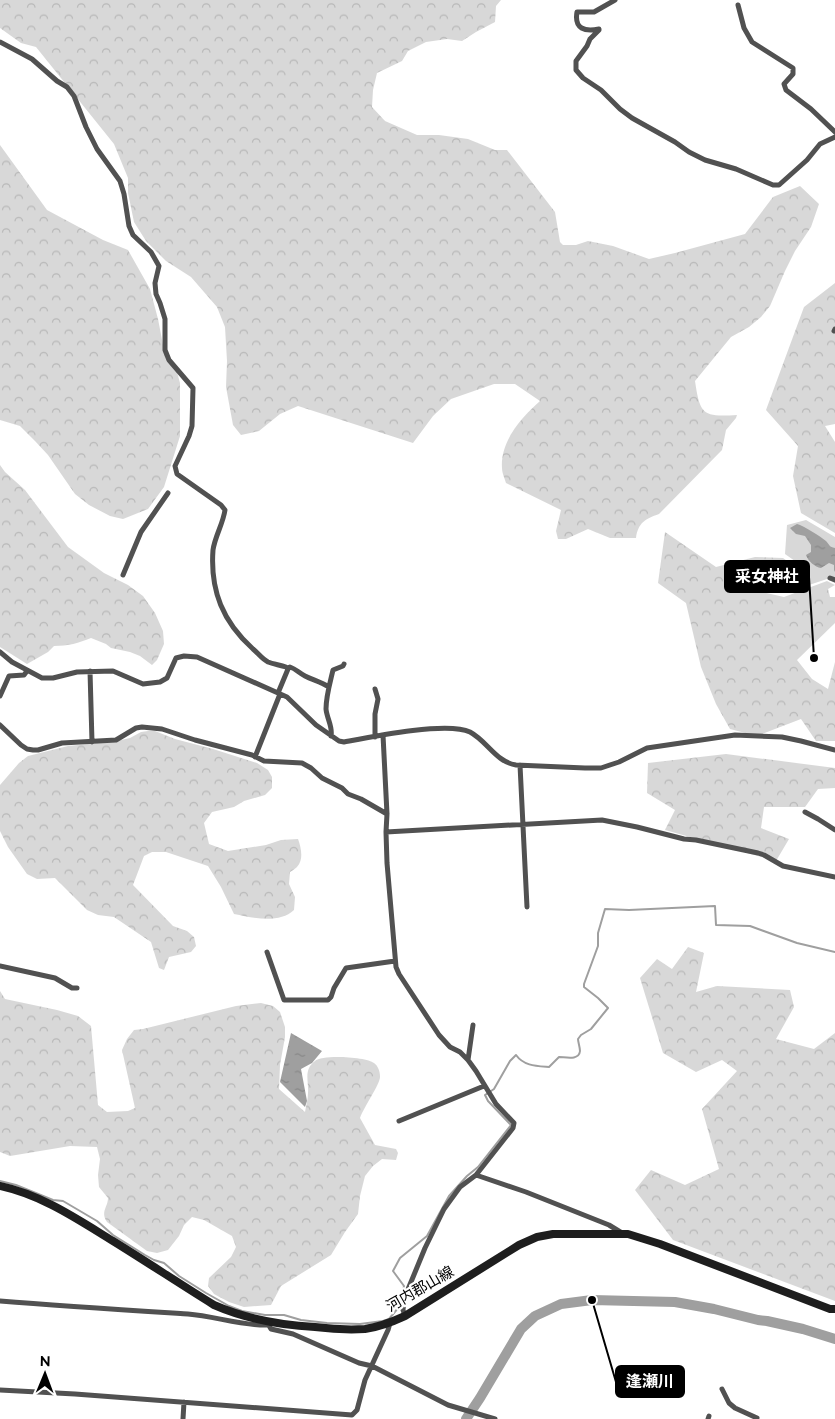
<svg xmlns="http://www.w3.org/2000/svg" width="835" height="1419" font-family="Raleway,'Noto Sans JP',sans-serif">
<style>
.green{fill:#d8d8d8}
.forest{fill:url(#forest-crowns)}
.water{fill:url(#water-ripples)}
.lines{fill:none;stroke-linecap:round;stroke-linejoin:round}
.stream{stroke:#9f9f9f;stroke-width:2}
.river{stroke:#9f9f9f;stroke-width:10}
.street{stroke:#515151;stroke-width:5}
.secondary{stroke:#1e1e1e;stroke-width:8}
.labels{text-anchor:middle;dominant-baseline:central;stroke-width:4.5;stroke-linejoin:round;paint-order:stroke}
.street-label{font-size:15px;fill:#000;stroke:#fff}
.leader{fill:none;stroke:#000;stroke-width:2}
.callout-dot{fill:#000;stroke:#fff;stroke-width:2}
.callout{fill:#000;stroke:#000;stroke-width:2}
.callout-label{font-size:16px;text-anchor:middle;font-weight:bold;fill:#fff}
</style>
<defs>
<pattern id="forest-crowns" width="20" height="18" patternUnits="userSpaceOnUse" patternTransform="scale(1.25)"><rect width="20" height="18" fill="#d8d8d8"/><path d="M2 6a3 3 0 1 1 6 0M12 15a3 3 0 1 1 6 0" fill="none" stroke="#b8b8b8"/></pattern>
<pattern id="water-ripples" width="26" height="14" patternUnits="userSpaceOnUse" patternTransform="scale(1.25)"><rect width="26" height="14" fill="#9f9f9f"/><path d="M2 4q2-2 4 0t4 0M15 11q2-2 4 0t4 0" fill="none" stroke="#878787"/></pattern>
</defs>
<rect width="100%" height="100%" fill="#fff"/>
<path class="green" d="M806,520L835,537V583L827,579L785,593L769,592L809,571L785,554L787,525Z"/>
<path class="forest" d="M0,0H501L496,6L495,22L476,32L462,41L447,39L426,42L408,51L402,61L377,73L373,90L372,107L385,121L417,135H439L468,139L495,150H507L555,212L560,242L563,245H576L588,241L613,246L649,259L675,253L745,234L773,197L800,186L819,204L811,227L795,251L785,271L770,306L761,317L749,327L731,337L695,381C700,415 703,417 737,415L736,418L726,430L722,450L659,514C645,519 638,523 636,538H610L588,529L566,539H558L556,531L561,510L506,483C505,479 502,473 502,468C500,441 522,417 540,401L515,384H494L451,399L433,416L413,443L298,406L280,414L259,431L241,435L233,425L226,387L227,361L225,327L217,307L191,277L166,261L146,241L134,222L128,193V178L114,144L36,47L21,43L0,28Z
M0,145L47,210L103,240L128,250L150,289L158,319L164,350L177,372L180,383V436L164,487L148,509L123,519L110,516L89,505L75,494L48,455L35,441L20,426L0,420Z
M835,283V424L825,426L835,442V533L801,513L793,476L798,446L766,410L804,307Z
M0,465L5,472L25,490L68,547L104,573L128,585L143,596L155,613L163,631L164,644L157,660L152,665L140,656L130,652L111,648L106,644L91,638C79,643 68,646 54,646L48,652L27,664L0,647Z
M665,532L716,567L755,557L783,558L800,570L762,592L784,597L827,581L835,585L828,589L830,597H835V623L797,660L812,679L828,689L835,662V741H816L801,719L757,736L730,729L716,704L701,667L686,603L658,583Z
M148,731H155L175,739L213,749L257,763L268,770L272,777V788L265,795L244,801L234,807L212,812L204,823L209,844L228,851L266,845L281,840L298,839C301,847 304,860 297,867C295,869 293,870 290,872L289,884L295,897L294,910C279,924 254,918 234,914L221,887L208,866L166,852H152L144,856L133,885L173,926L187,931L194,937L196,946L191,952L169,957L164,970L159,968L151,942L114,917L98,915L87,910L55,878L37,879L27,874L8,847L0,831V785L19,763L28,756L68,746L117,741L130,738L141,732Z
M726,754L835,768V788L818,789L805,807H764L761,828L789,839L776,861L665,830L675,810L647,793L648,763Z
M688,947L704,953L696,992L717,986L790,990L794,1007L776,1039L814,1049L835,1033V1301L673,1240L635,1190L651,1170L685,1185L719,1169L702,1109L737,1071L722,1060L696,1072L663,1053L640,978L657,959L672,969Z
M0,991L5,999L57,1010L78,1016L91,1026L98,1105L107,1112L128,1111L135,1108L122,1050L127,1039L134,1030L143,1029L236,1006L261,1003L273,1006L280,1012L285,1027V1037L280,1065L279,1089L305,1112C306,1106 308,1099 308,1093C309,1081 303,1070 315,1061C322,1054 367,1057 374,1063C378,1066 380,1071 380,1077C380,1084 364,1107 360,1118L375,1145L396,1149L398,1153L396,1160L382,1159L373,1166L365,1176L360,1196L358,1214L345,1232L331,1255L281,1286L271,1305L244,1307L229,1302L214,1294L208,1286L209,1278L231,1257L236,1247L232,1236L204,1220L192,1217L184,1225L179,1236L168,1250L157,1253L147,1251L107,1222C100,1212 108,1207 108,1198L99,1187L98,1175L100,1159L97,1147L70,1146L10,1156L0,1152Z"/>
<path class="water" d="M797,524C804,526 820,536 826,541C830,545 829,547 835,548V572L834,570V565L829,563L821,568C815,567 808,561 806,555L811,552V545L805,536L796,534L790,528Z
M291,1033L322,1051L312,1063L301,1069L307,1101L305,1107L280,1082Z"/>
<g class="lines">
<path class="stream" d="M0,1181L16,1185L53,1200L63,1201L97,1221L113,1235L145,1255L154,1260L164,1263L179,1276L206,1293L229,1306L242,1311L265,1315H284L301,1320L327,1323L360,1324L383,1321L389,1319L398,1308L403,1291L404,1286L393,1271L400,1258L427,1236L449,1196L467,1176L478,1167L511,1125L488,1101L485,1095L494,1089L510,1061L516,1055C524,1066 536,1066 549,1067L559,1057C565,1057 579,1061 580,1051C580,1047 578,1042 578,1039L581,1035L591,1029L608,1008L598,998L584,987V984L598,946V933L605,909L629,910L715,906L716,925L750,926L797,943L835,952"/>
<path class="river" d="M466,1419L480,1398L521,1329L535,1316L561,1304L592,1300L675,1302L714,1309L758,1320L767,1321L803,1329L835,1339"/>
<path class="street" d="M615,0L594,12H577C574,29 585,32 599,29V30L590,39L587,46L576,61V70L583,78L601,90L620,109L632,118L675,142L689,152L705,160L736,169L773,185H779L807,160L820,144L835,137
M738,5L744,28L752,42L793,68V74L784,84L786,90L811,109L835,132
M0,42L32,59L57,81L67,87L74,96L86,127L97,149L120,181L124,194L129,226L133,235L151,252L159,266L155,283L156,294L160,303L165,319V350L169,360L193,388L192,426L189,436L175,466L177,474L221,505L225,510C223,524 215,536 213,550C210,591 223,622 253,649C258,653 262,659 268,662C273,664 280,665 286,667L288,669L278,693
M834,331L835,329
M123,575L141,532L168,493
M830,578L835,580
M0,652L12,662L42,678H53L77,672L113,671L143,684L160,682L167,678L176,658L184,656L197,657L287,697L316,725L339,741L344,742C370,737 447,721 470,732C487,741 496,762 516,765L585,768H601L619,762L647,748L735,735L782,737L801,741L835,750
M290,667C296,669 299,673 305,676C313,680 321,682 329,687
M90,671L92,742
M0,696L9,676L24,675L27,671
M0,725L21,745L27,749L33,750H38L62,743L116,740L136,728L142,727L162,729L195,740L252,755L264,761L302,763L311,768L322,778L342,788L348,794L361,799L387,814
M383,735L387,814L386,832L387,863L396,967L399,974L439,1035L450,1047L460,1052L468,1060L476,1071L496,1104L514,1123L513,1128L476,1175L460,1187L444,1209L425,1248L404,1299L403,1310L405,1316
M331,736C333,727 327,719 326,709C326,696 330,683 333,670L343,666L344,664
M375,737V714L378,699L375,689
M255,757L280,694
M520,765L527,907
M805,812L818,819L835,830
M386,832L602,820L637,827L684,839L696,840L758,853L764,855L783,866L835,877
M267,952L284,1000H328L331,997L334,988L346,968L395,961
M0,966L55,978L72,988H77
M468,1060L473,1025
M399,1121L484,1086
M476,1175L526,1192L609,1225L622,1233
M0,1301C63,1306 126,1310 188,1314C215,1316 241,1326 268,1325
M268,1324L271,1329L293,1334L359,1363L372,1366L448,1405L495,1419
M722,1389L729,1403L735,1408L757,1418
M0,1390L75,1394L352,1415L357,1410L365,1380L388,1330L390,1323
M183,1419L184,1402
M708,1419L709,1416"/>
<path class="secondary" d="M0,1186C42,1195 77,1219 113,1241C147,1262 180,1284 214,1305C246,1319 280,1325 315,1327C331,1329 349,1330 365,1329C379,1327 392,1322 405,1316L519,1245L537,1237L553,1234H628L660,1244L830,1309H835"/>
</g>
<g class="labels">
<g class="street-label">
<text transform="translate(420 1289) rotate(-30)">河内郡山線</text>
</g>
</g>
<path class="leader" d="M814 658L809 577M592 1300L616 1382"/>
<g class="callout-dot">
<circle cx="814" cy="658" r="5"/>
<circle cx="592" cy="1300" r="5"/>
</g>
<g class="callout">
<rect x="725" y="561" width="84" height="31" rx="5"/>
<rect x="616" y="1366" width="68" height="31" rx="5"/>
</g>
<g class="callout-label">
<text x="767" y="582">采女神社</text>
<text x="650" y="1387">逢瀬川</text>
</g>
<g transform="translate(45 1374) rotate(1)" stroke="#ffffff" stroke-width="4" paint-order="stroke">
<path d="M0-4L9 19L0 12L-9 19Z" fill="#000000"/>
<text y="-8" font-size="14" font-weight="bold" text-anchor="middle" fill="#000000">N</text>
</g>
</svg>
